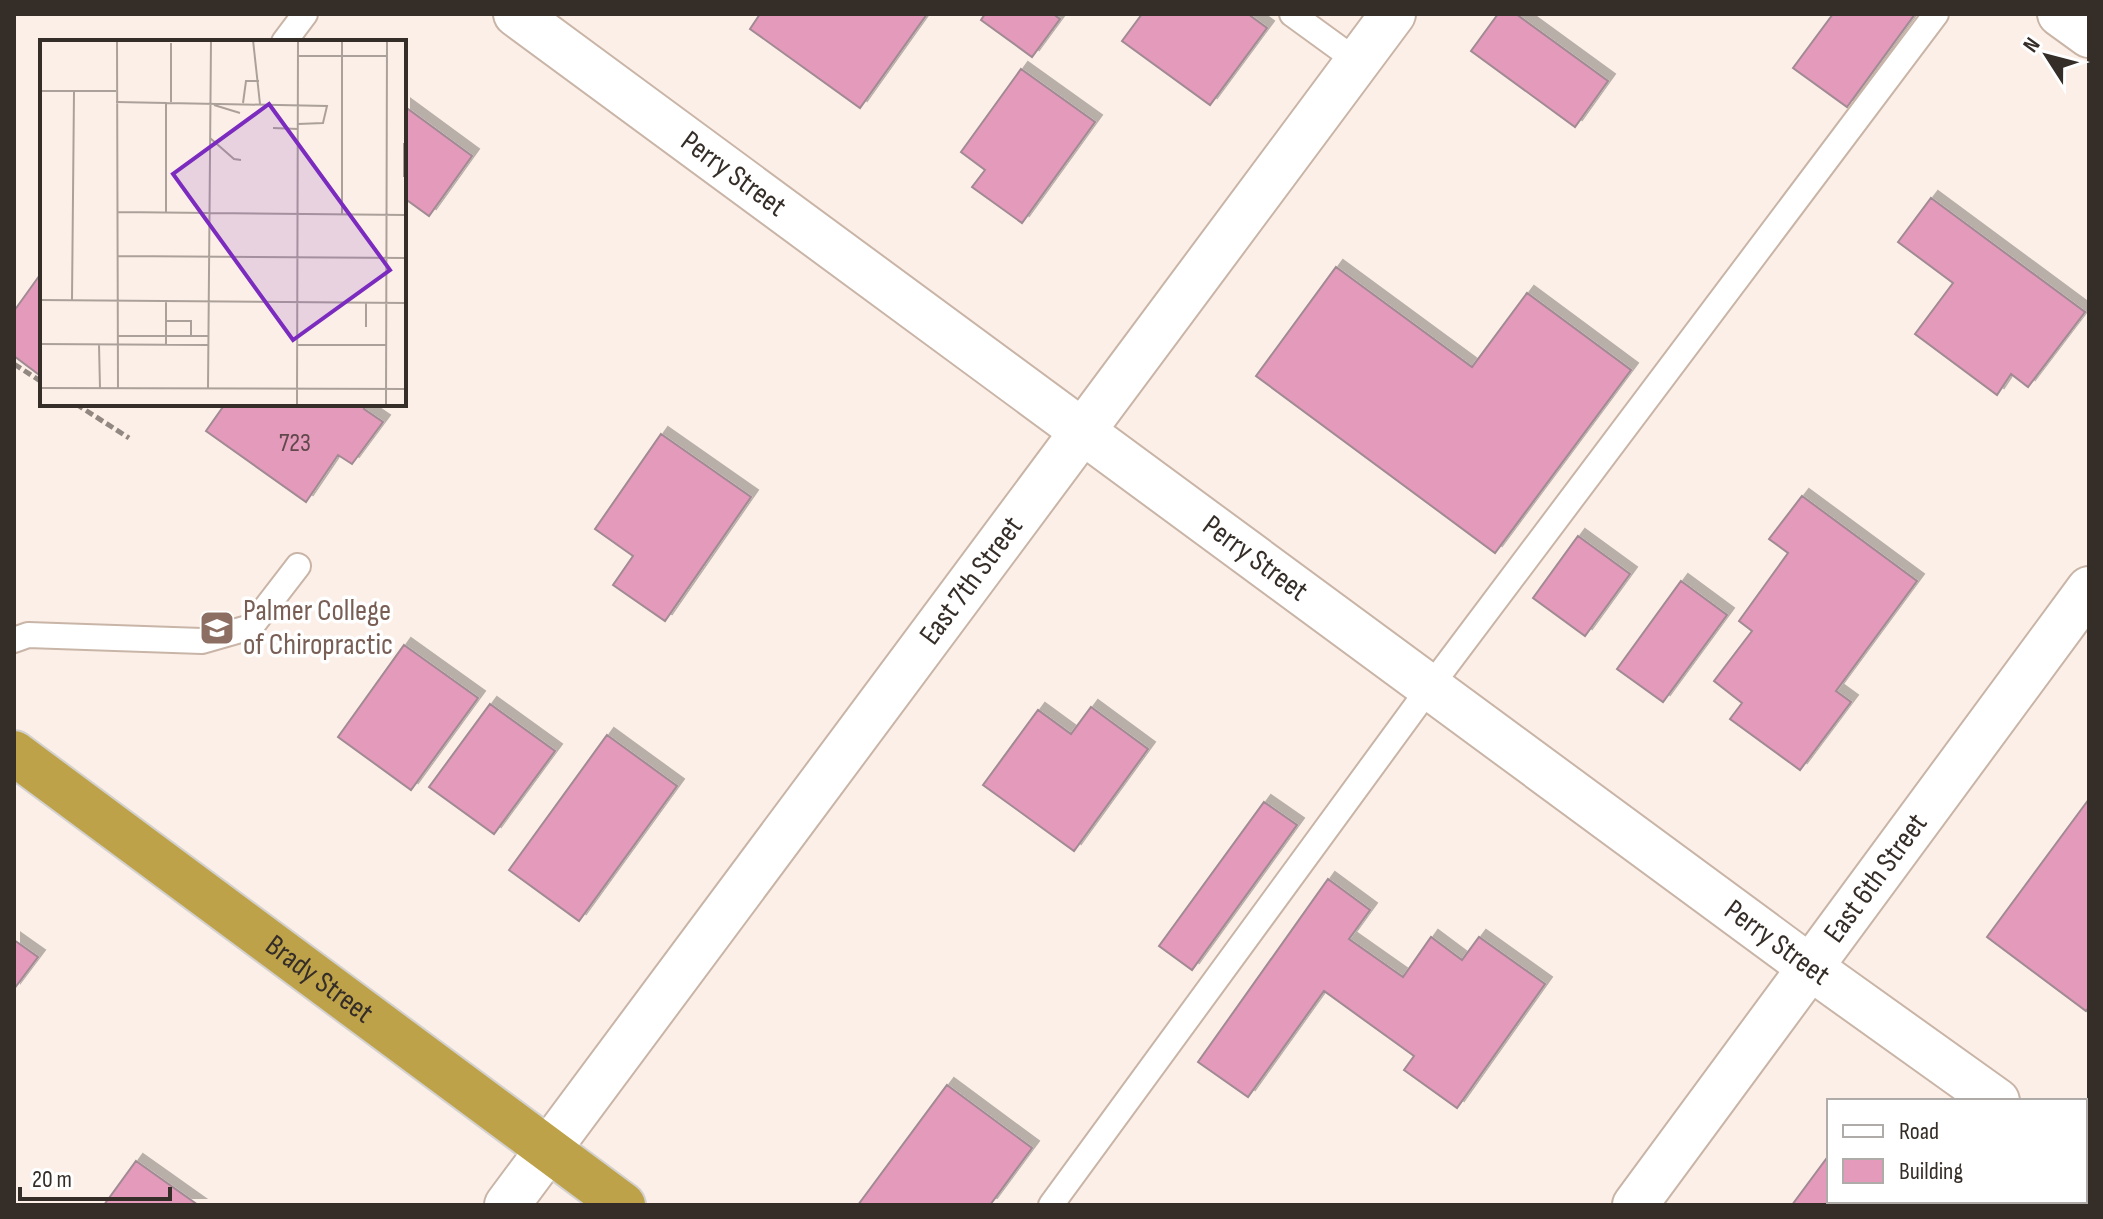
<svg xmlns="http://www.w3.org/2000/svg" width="2103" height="1219" font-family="'Sofia Sans Condensed',sans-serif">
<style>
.building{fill:#e49aba;stroke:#a18a93;stroke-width:2;filter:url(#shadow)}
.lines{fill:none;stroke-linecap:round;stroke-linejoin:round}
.service-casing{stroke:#c9b5a7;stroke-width:28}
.minor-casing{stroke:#c9b5a7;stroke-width:48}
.trunk-casing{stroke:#d3d1cf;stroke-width:48}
.path{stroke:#928881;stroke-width:5;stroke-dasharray:8 4;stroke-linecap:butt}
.service{stroke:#fff;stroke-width:24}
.minor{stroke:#fff;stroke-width:44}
.trunk{stroke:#bea24a;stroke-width:44}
.labels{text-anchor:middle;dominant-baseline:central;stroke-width:7;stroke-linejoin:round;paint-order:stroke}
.number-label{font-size:26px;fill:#61484c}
.street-label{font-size:30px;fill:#352d27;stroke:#fff}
.education-label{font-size:30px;fill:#785e54;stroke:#fff;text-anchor:start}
.inset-road{fill:none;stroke:#aca19a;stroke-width:2}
.view{fill:#7b2cbf;fill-opacity:0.15;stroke:#7b2cbf;stroke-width:4}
.inset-edge{fill:none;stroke:#352d27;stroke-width:4}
</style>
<defs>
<filter id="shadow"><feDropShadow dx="7" dy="-7" stdDeviation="0" flood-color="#0004"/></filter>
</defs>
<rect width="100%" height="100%" fill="#fcefe7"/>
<path class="building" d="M760,14H927L860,108L750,29Z
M985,14H1053L1060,19L1032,57L981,20Z
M1142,14H1248L1267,28L1210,105L1122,41Z
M1498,14H1516L1608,81L1575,127L1471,51Z
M1833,14H1915L1847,107L1793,68Z
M1021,69L1095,122L1022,223L972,187L985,170L961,152Z
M404,106L472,156L429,216L404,198Z
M1931,198L2085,312L2028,387L2011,374L1997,395L1915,334L1953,283L1898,242Z
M1336,267L1472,367L1527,293L1631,370L1495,553L1256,376Z
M42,272V377L14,356V311Z
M225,404H367L364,409L383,422L352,464L338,455L306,502L206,431Z
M661,434L751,497L665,621L613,585L633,556L595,529Z
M1802,496L1917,581L1836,691L1851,702L1800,770L1730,719L1742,703L1714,681L1752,631L1739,621L1788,553L1769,539Z
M1578,536L1630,574L1585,636L1533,598Z
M1681,581L1727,615L1663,702L1617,669Z
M404,645L478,698L411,790L338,737Z
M490,704L555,751L494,834L429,787Z
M1091,707L1148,749L1074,851L983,785L1038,710L1071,734Z
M607,735L677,786L579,921L509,870Z
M2089,799V1007L2086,1011L1987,937Z
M1264,802L1297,825L1192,970L1159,946Z
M1328,879L1370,910L1349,939L1403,977L1431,937L1462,960L1479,937L1545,984L1457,1108L1404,1070L1414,1056L1324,991L1248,1097L1198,1062Z
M14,940L38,957L14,989Z
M947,1085L1032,1148L990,1205H858Z
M1829,1155V1201H1926L1931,1205H1792Z
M136,1161L198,1205H104Z"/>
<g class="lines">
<defs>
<path id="service" d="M1292,14L1358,62
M284,42L305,14
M14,640L28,635L202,641L251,627L298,566
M1051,1205L1430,687L1936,14"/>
<g id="minor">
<path id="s1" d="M516,14L1811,968L1997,1101"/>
<path d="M2060,14L2089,35"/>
<path d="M2085,1164L2089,1167"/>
<path id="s2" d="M507,1205L1393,14"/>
<path id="s3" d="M1635,1205L2089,589"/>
</g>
<g id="trunk">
<path id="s4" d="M14,753L623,1205"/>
</g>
</defs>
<use href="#service" class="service-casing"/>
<use href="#minor" class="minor-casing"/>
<use href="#trunk" class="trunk-casing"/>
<path class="path" d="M14,364L42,382
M76,404L129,438"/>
<use href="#service" class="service"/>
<use href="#minor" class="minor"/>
<use href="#trunk" class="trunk"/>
</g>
<defs>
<symbol id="university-square" viewBox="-11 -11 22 22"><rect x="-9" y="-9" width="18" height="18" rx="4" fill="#8d6e63" stroke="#fff"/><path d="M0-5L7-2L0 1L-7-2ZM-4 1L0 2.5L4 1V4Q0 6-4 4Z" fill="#fff"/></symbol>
</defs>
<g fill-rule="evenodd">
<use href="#university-square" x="197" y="608" width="40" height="40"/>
</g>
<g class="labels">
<g class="number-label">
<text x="295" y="443">723</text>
</g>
<g class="street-label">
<text stroke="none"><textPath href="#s1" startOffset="270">Perry Street</textPath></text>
<text stroke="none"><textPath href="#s1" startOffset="918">Perry Street</textPath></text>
<text stroke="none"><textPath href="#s2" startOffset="778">East 7th Street</textPath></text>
<text stroke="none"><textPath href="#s3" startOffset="406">East 6th Street</textPath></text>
<text stroke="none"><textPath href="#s1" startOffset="1566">Perry Street</textPath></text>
<text stroke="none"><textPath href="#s4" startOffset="380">Brady Street</textPath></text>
</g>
<g class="education-label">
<text x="243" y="611">Palmer College<tspan x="243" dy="34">of Chiropractic</tspan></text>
</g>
</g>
<g transform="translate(40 40)">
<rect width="366" height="366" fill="#fcefe7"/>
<path class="inset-road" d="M77,0L78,348M213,0L220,64M131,3V62M258,16H347M0,51H76M76,62L287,66L283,83L258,84M203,63L206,41H219M174,65L200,73M233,88L258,89M170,98L194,119L201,120M364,137V103M77,172L366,175M126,172V62M302,174V0M78,216L366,218M0,260L366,263M32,260L34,52M126,281H151V296M326,287V262M78,296H168M0,304L168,305M59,305L60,348M126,305V261M257,305H346M0,348L366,349M168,348L171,0M257,365L258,0M346,366L347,0"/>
<path class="view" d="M229,64L350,230L253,300L133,134Z"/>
<rect width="366" height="366" class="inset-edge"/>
</g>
<rect width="2103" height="1219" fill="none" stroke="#352d27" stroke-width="32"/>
<rect x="1827" y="1099" width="260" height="104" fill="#ffffff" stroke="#aeaba9" stroke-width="2"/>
<rect x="1843" y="1125" width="40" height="12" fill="#ffffff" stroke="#aeaba9" stroke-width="2"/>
<text x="1899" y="1139" font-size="24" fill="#352d27">Road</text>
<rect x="1843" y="1159" width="40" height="24" fill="#e49aba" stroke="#aeaba9" stroke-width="2"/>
<text x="1899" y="1179" font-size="24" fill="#352d27">Building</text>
<g transform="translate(2047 56) rotate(306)" stroke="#ffffff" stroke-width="6" paint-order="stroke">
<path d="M0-6L14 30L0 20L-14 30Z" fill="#352d27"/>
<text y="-12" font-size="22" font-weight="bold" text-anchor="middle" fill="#352d27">N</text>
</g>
<path d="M20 1187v12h150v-12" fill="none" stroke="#352d27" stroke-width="4"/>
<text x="32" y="1187" font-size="24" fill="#352d27" stroke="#ffffff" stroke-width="6" paint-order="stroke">20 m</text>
</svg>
